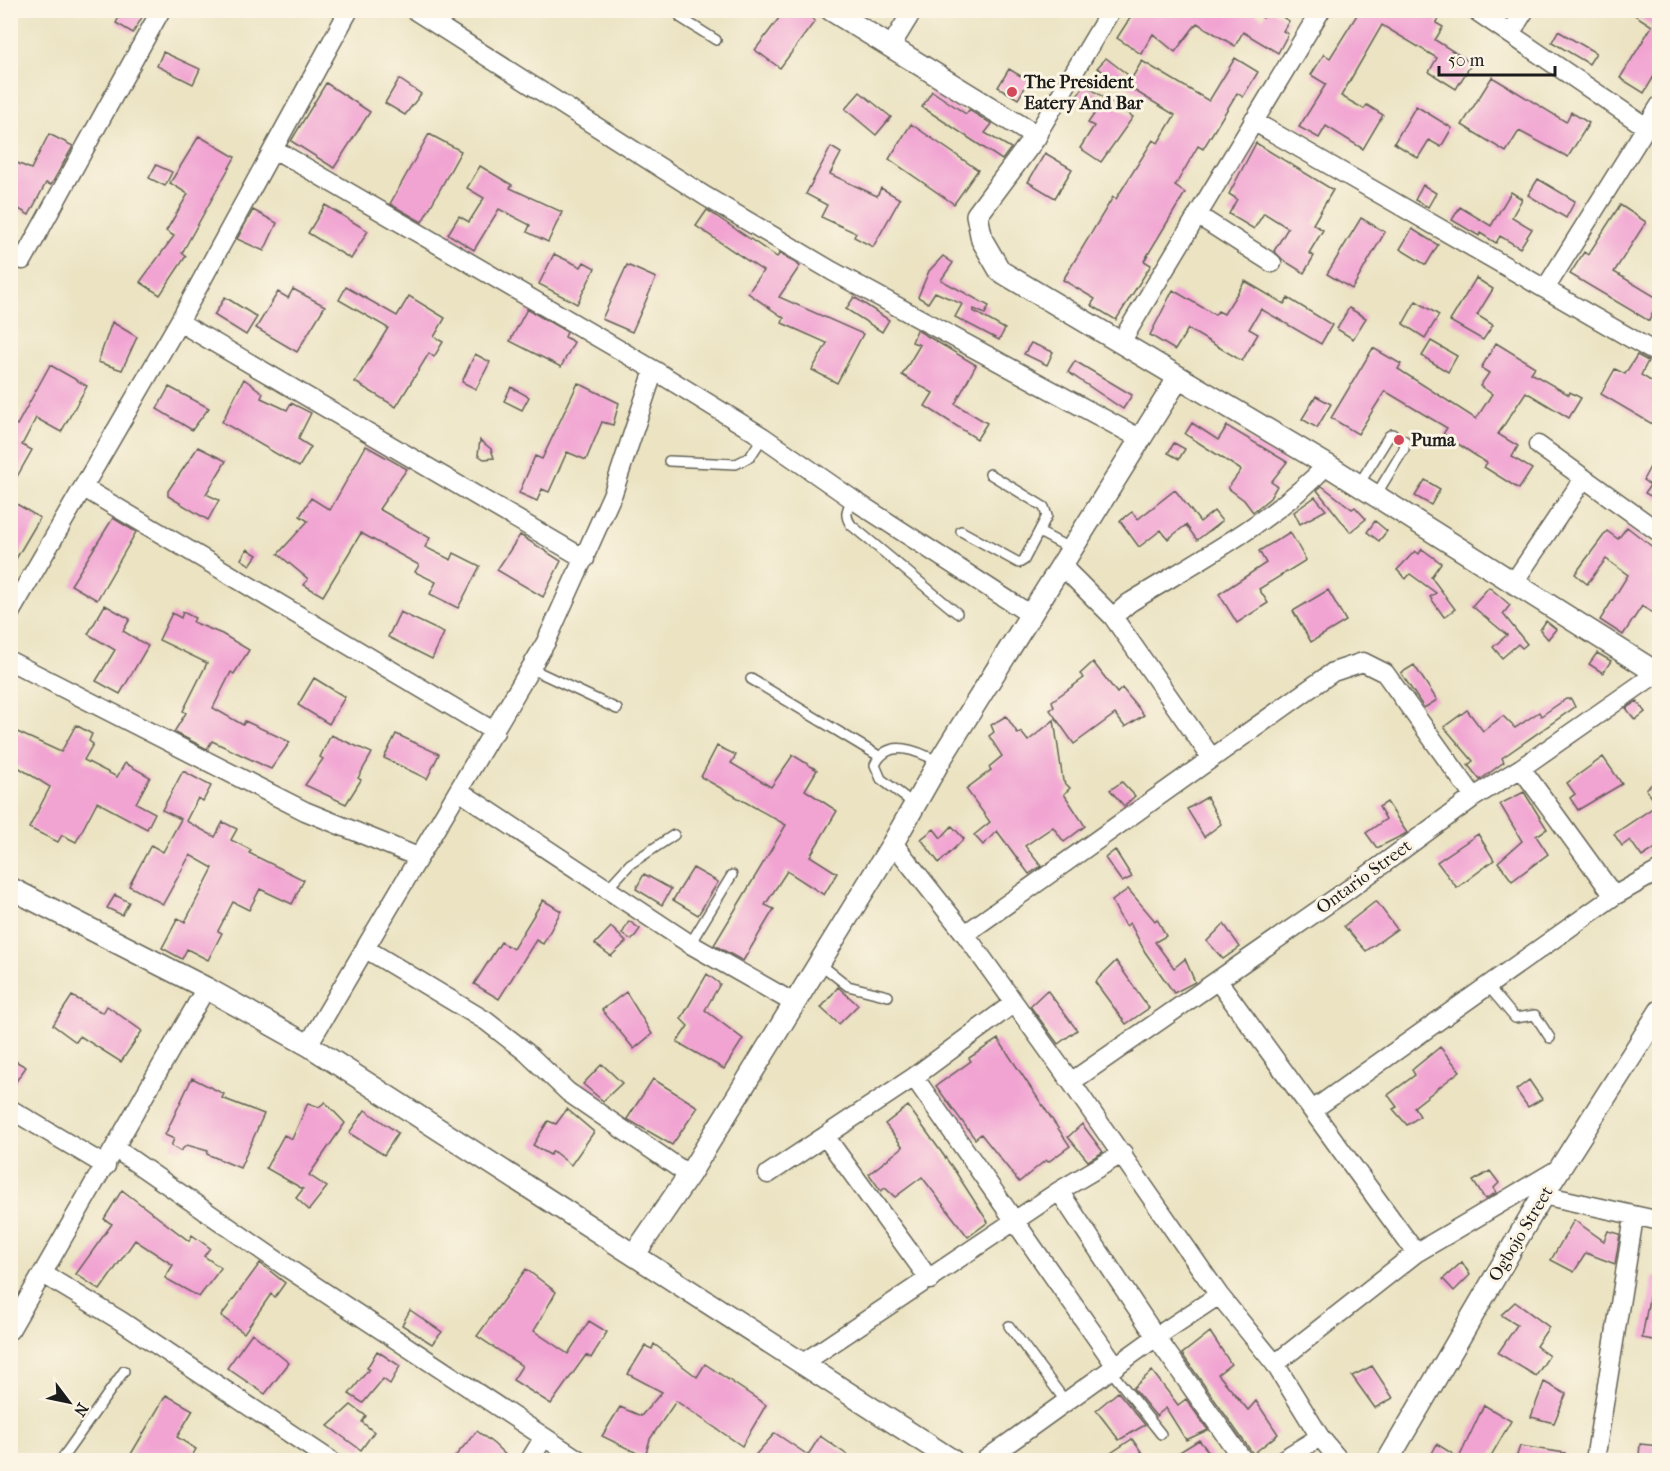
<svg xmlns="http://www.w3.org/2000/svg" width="1670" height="1471" font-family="'IM FELL French Canon',serif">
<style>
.building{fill:#f1a3d2}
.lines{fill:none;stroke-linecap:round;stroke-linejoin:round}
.service-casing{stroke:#646256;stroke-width:12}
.minor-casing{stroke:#646256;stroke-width:21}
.tertiary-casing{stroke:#646256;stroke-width:24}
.service{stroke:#fff;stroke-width:9}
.minor{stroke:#fff;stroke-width:18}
.tertiary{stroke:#fff;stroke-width:21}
.poi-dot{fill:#d1495b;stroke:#fcf5e5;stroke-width:2}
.labels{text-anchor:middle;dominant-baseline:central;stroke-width:6;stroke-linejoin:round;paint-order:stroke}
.poi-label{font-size:18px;font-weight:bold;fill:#1c1c1c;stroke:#fcf5e5;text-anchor:start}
.street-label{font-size:18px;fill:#1c1c1c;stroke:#fcf5e5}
</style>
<rect width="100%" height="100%" fill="#fcf5e5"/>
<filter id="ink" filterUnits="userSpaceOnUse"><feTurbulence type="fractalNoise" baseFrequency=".0167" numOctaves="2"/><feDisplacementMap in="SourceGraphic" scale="12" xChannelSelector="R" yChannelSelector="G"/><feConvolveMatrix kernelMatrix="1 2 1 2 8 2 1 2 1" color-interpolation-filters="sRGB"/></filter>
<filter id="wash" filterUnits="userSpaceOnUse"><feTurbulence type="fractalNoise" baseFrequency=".008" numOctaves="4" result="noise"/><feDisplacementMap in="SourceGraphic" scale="24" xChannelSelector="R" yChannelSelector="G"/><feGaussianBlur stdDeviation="1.35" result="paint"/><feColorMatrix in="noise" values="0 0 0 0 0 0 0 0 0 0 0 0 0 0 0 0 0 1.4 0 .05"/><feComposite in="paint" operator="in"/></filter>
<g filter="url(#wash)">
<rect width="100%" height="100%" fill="#ebe3c2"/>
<g id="blocks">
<path class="building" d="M123,10H146L133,33L116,23Z
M785,10H801L815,21L780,68L755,50Z
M1135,10H1250L1263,18L1267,10H1272L1289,21L1283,31L1288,34L1278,53L1243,32L1235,46L1197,23L1175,52L1153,34L1141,54L1117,38Z
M1360,10H1425L1439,19L1436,23L1443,27L1435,40L1472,63L1456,89L1429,72L1437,58L1382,25L1341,96L1364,109L1367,105L1383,115L1363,149L1326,126L1319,138L1299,127L1326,84L1311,75L1324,54L1330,58Z
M1627,10H1659V68L1644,93L1620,78L1652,26Z
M1558,31L1596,53L1589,64L1552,42Z
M163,52L200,69L193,84L157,66Z
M1106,58L1132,78L1142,61L1209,101L1235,58L1258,72L1243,97L1237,93L1203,149L1198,146L1175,186L1185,193L1144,261L1151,265L1116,320L1091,305L1095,299L1063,280L1113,197L1116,199L1153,140L1158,143L1175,115L1097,68Z
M1009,69L1029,81L1018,99L998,87Z
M1492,77L1566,122L1571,112L1589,123L1568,157L1519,131L1506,152L1462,125Z
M399,79L421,94L405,115L385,103Z
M326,83L370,112L334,168L291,141Z
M1085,85L1133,117L1101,162L1080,148L1094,126L1088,123L1097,110L1077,96Z
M932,91L966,114L969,110L992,124L985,133L1011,148L1002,160L922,107Z
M860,92L891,117L876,135L845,109Z
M1416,106L1452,128L1441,147L1429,140L1418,158L1394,143Z
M911,124L978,170L954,204L889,159Z
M49,134L73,146L51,185L46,183L29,215L10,204V160L31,169Z
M429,134L461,151L422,222L390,204Z
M199,136L235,157L182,253L186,256L160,295L140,282L174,236L166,231L188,194L170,183Z
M1256,143L1333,190L1313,224L1323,230L1309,253L1314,256L1304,273L1283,260L1274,251L1288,228L1264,213L1254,229L1229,214L1237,199L1229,194Z
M831,147L841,153L830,174L877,196L881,188L900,199L873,247L854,237L856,233L821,217L827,205L806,194Z
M1045,153L1072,169L1055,198L1028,182Z
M156,165L172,172L165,186L149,178Z
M480,166L512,185L510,188L562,212L548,242L527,232L530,225L499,209L474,250L448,234L459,216L469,222L484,198L467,188Z
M1538,179L1575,201L1566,218L1528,195Z
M1423,185L1436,193L1428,207L1415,200Z
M1511,192L1522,199L1512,217L1532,229L1520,248L1500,236L1496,243L1480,233L1479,236L1452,220L1460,207L1491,226Z
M325,205L368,231L351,259L308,233Z
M1620,205L1646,222L1614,272L1659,299L1649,321L1570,274L1584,252L1588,255Z
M253,210L277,223L264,251L237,239Z
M707,210L777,257L780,253L800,266L779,297L863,334L837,383L812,370L827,343L782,323L784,318L748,293L763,271L696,226Z
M1361,218L1385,232L1352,289L1327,274Z
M1412,229L1438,245L1426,265L1400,249Z
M554,254L581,267L584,262L595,268L577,304L539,284Z
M943,256L953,263L941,280L989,306L985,314L974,309L973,311L1005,329L999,340L955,317L962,304L935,292L928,303L918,297L929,271Z
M627,265L656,278L632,332L602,319Z
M1476,278L1493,289L1477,315L1493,325L1483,340L1450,321Z
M1245,281L1284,304L1288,298L1332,325L1321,344L1261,309L1249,329L1258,334L1242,361L1188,329L1175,350L1150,335L1173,290L1215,315L1218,311L1224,314Z
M346,287L397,316L409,296L445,318L434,337L443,342L434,357L429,353L396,407L355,382L388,328L339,300Z
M293,289L325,306L297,352L256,328L278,292L288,298Z
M225,297L257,317L246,335L214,315Z
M854,297L889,320L882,332L846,309Z
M1416,301L1439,315L1425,338L1403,324Z
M1349,308L1366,318L1353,339L1337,329Z
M527,309L567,332L565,337L574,342L561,367L510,341Z
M112,322L137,337L122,370L98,362Z
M917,330L976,365L955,404L987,423L977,439L925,406L933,393L902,375L920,345L912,342Z
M1431,341L1457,356L1448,372L1422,356Z
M1031,343L1053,352L1047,365L1024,354Z
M1496,343L1535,367L1531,373L1569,395L1570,392L1581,398L1569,418L1526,392L1498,434L1518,446L1512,457L1532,469L1519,489L1484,467L1487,463L1443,434L1447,428L1385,391L1358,434L1331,418L1373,348L1401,364L1398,369L1476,419L1492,394L1480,386L1489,373L1481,368Z
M475,354L490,362L476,389L462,382Z
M1637,355L1648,361L1641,375L1659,386V428L1601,394L1615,369L1625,374Z
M1075,361L1132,395L1123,409L1068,372Z
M50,365L87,386L61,432L36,418L22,445L32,450L10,489V421L17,425Z
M244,379L263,393L261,398L287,410L291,403L311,413L298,439L311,447L299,467L222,422Z
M578,383L619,403L613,425L602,422L586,460L567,452L549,492L542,489L537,501L519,493L535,456L542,459Z
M169,387L209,408L192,430L157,409Z
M511,387L529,397L522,410L504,401Z
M1316,396L1331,404L1317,428L1302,419Z
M1192,423L1218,440L1227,426L1287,462L1271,482L1277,486L1270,498L1253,512L1244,500L1228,488L1241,470L1185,434Z
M480,440L491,449L494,458L484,459L478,455Z
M1174,443L1185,449L1179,459L1168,453Z
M366,446L407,469L379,509L430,538L425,547L451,560L454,553L480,566L458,608L430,594L436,582L415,572L419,565L361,533L323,596L304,585L308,579L278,554L308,521L300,516L311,498L330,510Z
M198,447L226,461L206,494L219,500L208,520L168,496V491Z
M1650,467L1658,472L1659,469V501L1645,493L1650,485L1643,480Z
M1425,480L1440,489L1431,505L1415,496Z
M1322,486L1352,509L1355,507L1366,519L1350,532L1317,490Z
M1175,490L1200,522L1214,511L1222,521L1197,540L1186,525L1168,539L1161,530L1139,547L1120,521L1132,512L1138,519Z
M1315,497L1326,510L1300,524L1294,512Z
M10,500L40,518L10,569Z
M113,518L136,532L97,600L71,585Z
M1375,521L1387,531L1379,541L1367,532Z
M1627,527L1659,552V617L1642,606L1623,635L1600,620L1628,575L1606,559L1587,584L1575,574L1607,531L1618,539Z
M1290,532L1306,560L1259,589L1268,603L1237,623L1219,594L1266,563L1259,551Z
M520,535L561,561L543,597L497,570Z
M247,549L257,555L250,565L241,559Z
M1422,549L1441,563L1431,577L1455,609L1444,617L1430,597L1436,593L1410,574L1406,579L1397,570L1415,551L1419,554Z
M1489,587L1510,605L1503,614L1527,644L1522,648L1518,644L1502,658L1493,647L1507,635L1472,606Z
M1328,590L1346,621L1311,642L1293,611Z
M105,605L130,619L123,631L148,646L120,694L96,681L115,650L88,634Z
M183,612L195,618L193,622L222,634L249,650L234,674L231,672L213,708L243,725L245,721L290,742L271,769L212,741L207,749L174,732L186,713L183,711L207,663L159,640L172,613L181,618Z
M400,612L444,633L432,659L388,637Z
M1546,621L1556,629L1548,639L1540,630Z
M1597,653L1611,661L1603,673L1589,664Z
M1093,662L1117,693L1122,688L1144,715L1125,727L1115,714L1074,744L1050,710L1054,707L1052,701L1084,678L1080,674Z
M1414,665L1437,700L1424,708L1401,673Z
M314,678L345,697L329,724L298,705Z
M1566,699H1571L1575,707L1502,758L1504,762L1480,780L1468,765L1473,761L1444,727L1467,710L1483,731L1503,716L1515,728L1539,712L1541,716Z
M1637,701L1645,712L1635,720L1626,708Z
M1006,716L1018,734L1021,732L1028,741L1054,720L1063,781L1070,788L1064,794L1085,826L1064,842L1053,827L1025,846L1041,866L1029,874L997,831L983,845L974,835L990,822L966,789L991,770L989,767L1002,756L989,736L994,732L991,725Z
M76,725L92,734L89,741L93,744L84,760L117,777L125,763L150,777L136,803L155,813L147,829L97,802L76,842L62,835L58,842L29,828L50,787L10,762V740L15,731L61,752Z
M396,734L439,754L427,779L384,758Z
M331,735L372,753L358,778L361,780L346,804L305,785L323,759L320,757Z
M717,746L736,755L731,763L771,787L793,755L817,770L805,790L837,811L810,856L837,873L824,895L787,871L765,905L774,909L743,961L714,945L786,825L701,777Z
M1603,757L1622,784L1578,810L1570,798L1575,794L1567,783Z
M183,771L211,786L203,801L198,798L186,821L215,837L223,822L237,829L231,840L251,850L249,853L304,880L292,904L260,889L249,910L233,902L218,931L222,933L208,960L187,949L182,959L162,948L178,918L185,922L213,868L190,855L163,904L129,886L151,845L163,852L181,819L162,810Z
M1659,779V846L1642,857L1630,840L1622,846L1614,834L1657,805L1646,789Z
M1122,782L1135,796L1124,806L1110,790Z
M1524,792L1547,829L1536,836L1548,854L1512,881L1498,862L1522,841L1500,804Z
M1207,797L1221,824L1204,837L1187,809Z
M1387,802L1407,833L1377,848L1366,833L1386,819L1379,807Z
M952,826L964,839L939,863L921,839L934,829L941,838Z
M1478,834L1494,860L1457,888L1437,862Z
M1115,850L1132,877L1122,882L1105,858Z
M693,868L718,882L698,915L673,900Z
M644,874L671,889L662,905L636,889Z
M1128,889L1155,921L1157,919L1166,936L1155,942L1174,968L1185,959L1195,982L1174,993L1145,952L1130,923L1126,926L1119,915L1112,901Z
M115,895L129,902L122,915L107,908Z
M543,900L561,911L543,944L536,940L499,999L474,984L501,942L513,949Z
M1376,901L1397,929L1366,951L1344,926Z
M629,921L640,929L632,940L622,934Z
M1224,924L1240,947L1223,959L1207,941Z
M611,927L626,942L611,956L595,944Z
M1116,961L1149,1008L1126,1024L1095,982Z
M707,974L720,984L705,1010L743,1039L724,1069L677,1042L688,1026L681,1019Z
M838,987L858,1005L839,1024L821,1008Z
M1047,990L1077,1030L1058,1044L1030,1006Z
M626,992L652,1034L634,1049L602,1010Z
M72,996L103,1013L107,1006L142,1031L121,1062L80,1036L76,1042L53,1025Z
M998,1039L1070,1146L1048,1162L1046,1160L1019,1182L981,1134L975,1139L936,1086L971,1061L969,1058Z
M1440,1047L1460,1071L1414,1107L1420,1116L1407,1125L1393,1109L1397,1107L1388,1095L1415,1075L1412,1070Z
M10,1058L26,1067L10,1090Z
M602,1064L622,1083L603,1101L583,1084Z
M192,1078L224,1094L222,1098L264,1114L240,1168L207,1154L208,1151L187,1145L180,1151L171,1146L174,1139L165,1135Z
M653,1079L698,1107L672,1145L627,1119Z
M1529,1080L1542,1099L1528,1107L1516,1090Z
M325,1102L345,1123L309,1175L327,1187L309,1210L296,1198L303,1189L266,1168L284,1135L292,1139L308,1103L319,1107Z
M908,1106L955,1171L988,1222L968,1237L922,1177L895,1197L885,1188L881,1191L869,1174L903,1147L885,1124Z
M567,1109L594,1132L571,1165L553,1151L550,1155L533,1145L548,1121L556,1124Z
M365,1110L398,1133L384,1155L349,1133Z
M1082,1124L1103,1152L1088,1161L1068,1137Z
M1490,1171L1499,1183L1494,1188L1496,1193L1485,1199L1473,1181Z
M122,1190L189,1241L192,1235L210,1248L204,1256L221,1268L199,1297L165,1278L173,1265L135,1240L100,1290L76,1274L112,1224L104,1219Z
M1574,1220L1604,1241L1608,1231L1620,1234L1615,1264L1586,1253L1574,1272L1551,1260Z
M1462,1262L1470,1275L1454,1291L1443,1279Z
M260,1263L285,1283L275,1297L271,1294L244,1333L221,1316Z
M526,1269L556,1292L534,1331L568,1354L589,1321L607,1332L591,1358L586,1355L551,1404L513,1380L522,1366L477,1336Z
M1653,1276L1659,1277V1341L1642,1338Z
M1515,1302L1549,1327L1536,1346L1549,1356L1536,1376L1498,1353L1517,1325L1501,1315Z
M410,1310L442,1332L432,1344L402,1325Z
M1210,1332L1231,1364L1218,1374L1248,1410L1256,1401L1278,1434L1253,1454L1182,1354Z
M252,1333L289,1363L265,1394L227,1368Z
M654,1344L697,1377L705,1364L766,1405L742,1446L676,1401L650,1439L645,1457L602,1436L620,1407L641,1416L662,1392L628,1374L645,1346L652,1349Z
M377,1351L400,1366L390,1384L383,1379L363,1403L349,1394L369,1369L367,1368Z
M1372,1366L1393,1398L1375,1408L1352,1376Z
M1152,1371L1178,1405L1186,1399L1208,1430L1186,1440L1166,1408L1156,1416L1133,1388Z
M1544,1382L1566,1394L1554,1423L1531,1417Z
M1118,1392L1145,1425L1119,1440L1096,1410Z
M166,1395L193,1410L177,1437L196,1449L189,1461H140L131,1454Z
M351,1405L366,1416L362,1422L374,1432L361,1450L328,1426Z
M1484,1405L1511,1421L1488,1461H1428L1437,1444L1459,1458Z
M477,1431L494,1444L512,1461H451Z
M775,1433L808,1455L820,1436L856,1461H750Z
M1132,1439L1148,1461H1099Z
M1199,1440L1216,1461H1165Z
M1640,1444L1659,1446V1460L1639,1456Z
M1520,1446L1565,1453V1461H1515Z"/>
</g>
</g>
<g filter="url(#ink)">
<use href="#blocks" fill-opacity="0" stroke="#646256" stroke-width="1.5"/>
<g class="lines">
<defs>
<path id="service" d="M679,10L681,18L716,40
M669,461L736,464L750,457L763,437
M1359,484L1389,436L1392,434L1405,441L1404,449L1376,495
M852,499C847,510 844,515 851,525L957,613
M961,531L1019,563L1024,560L1047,516L1044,507L990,474
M1039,532L1071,549
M532,669L617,709
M751,679L879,756
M914,804L881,779L875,765C888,737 918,751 939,762
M607,889L630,864L674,835
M690,944L732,875
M819,963L848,986L888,996
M1488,986L1515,1018L1535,1015L1550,1038
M1009,1326L1066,1402
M1110,1370L1161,1434
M61,1460L124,1371
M119,1460H120"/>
<path id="minor" d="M414,10L705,196L832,271L1141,439
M1475,10L1646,127
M1510,34L1525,10
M891,46L913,10
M1253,121L1660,355
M1036,136L1111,10
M274,149L654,370L763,437L852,499L1031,615
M1197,215L1272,263
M23,260L161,10
M1545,289L1660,105
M179,322L585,559
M1121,342L1321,10
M1538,445L1660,533
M84,488L495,732
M1062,566L1113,617
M1514,582L1584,478
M10,613L179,322L349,10
M10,661L305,811L418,857
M1211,757L1113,617L1129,603C1197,561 1271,523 1327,465
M1521,768L1614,896
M459,791L690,944L794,1003
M893,843L965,934L1071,1082L1219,1295L1275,1364L1320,1437L1339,1460
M965,934L1333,672L1363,662L1385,673L1474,797
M366,949L486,1021L526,1052L568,1092L689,1175
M1218,981L1416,1253
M308,1045L546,642L613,493L654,370
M914,1077L1116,1366
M1071,1082L1349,889L1474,797L1521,768L1657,673
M10,1109L106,1166
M1314,1109L1614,896L1660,870
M825,1136L930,1280
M116,1149L286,1267L579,1460
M768,1174L914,1077L1014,1003
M1059,1191L1156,1337L1243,1460
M1543,1195L1660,1221
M45,1275L121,1321L330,1460
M10,1330L206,988
M803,1363L1059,1191L1123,1153
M1275,1364L1416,1253L1560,1168
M530,1460L544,1437
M985,1460L1156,1337L1219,1295
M1282,1460L1320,1437
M1595,1460L1634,1217"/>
<path id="tertiary" d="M831,10L1036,136L977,215L982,240L1000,271L1327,465L1660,675
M10,888L206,988L308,1045L952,1460
M634,1255L689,1175L893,843L939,762L1179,377
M1388,1460L1543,1195L1660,1011"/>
</defs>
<use href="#service" class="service-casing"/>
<use href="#minor" class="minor-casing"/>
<use href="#tertiary" class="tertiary-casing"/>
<use href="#service" class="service"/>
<use href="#minor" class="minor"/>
<use href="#tertiary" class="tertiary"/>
</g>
</g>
<g class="poi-dot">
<circle cx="1012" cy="92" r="6"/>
<circle cx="1399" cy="440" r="6"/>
</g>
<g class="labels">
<g class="poi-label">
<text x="1024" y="82">The President<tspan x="1024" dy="21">Eatery And Bar</tspan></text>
<text x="1411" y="440">Puma</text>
</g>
<g class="street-label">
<text transform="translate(1364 877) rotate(-36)">Ontario Street</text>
<text transform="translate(1521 1234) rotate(-59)">Ogbojo Street</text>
</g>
</g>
<rect width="1670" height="1471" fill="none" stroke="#fcf5e5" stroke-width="36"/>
<g transform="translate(69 1402) rotate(122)" stroke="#fcf5e5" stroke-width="4.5" paint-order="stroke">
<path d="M0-4.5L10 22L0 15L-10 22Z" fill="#1c1c1c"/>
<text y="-9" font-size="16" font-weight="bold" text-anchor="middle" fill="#1c1c1c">N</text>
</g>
<path d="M1439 66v9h116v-9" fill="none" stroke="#1c1c1c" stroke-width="3"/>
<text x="1448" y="66" font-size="18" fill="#1c1c1c" stroke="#fcf5e5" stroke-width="4.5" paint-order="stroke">50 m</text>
</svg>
